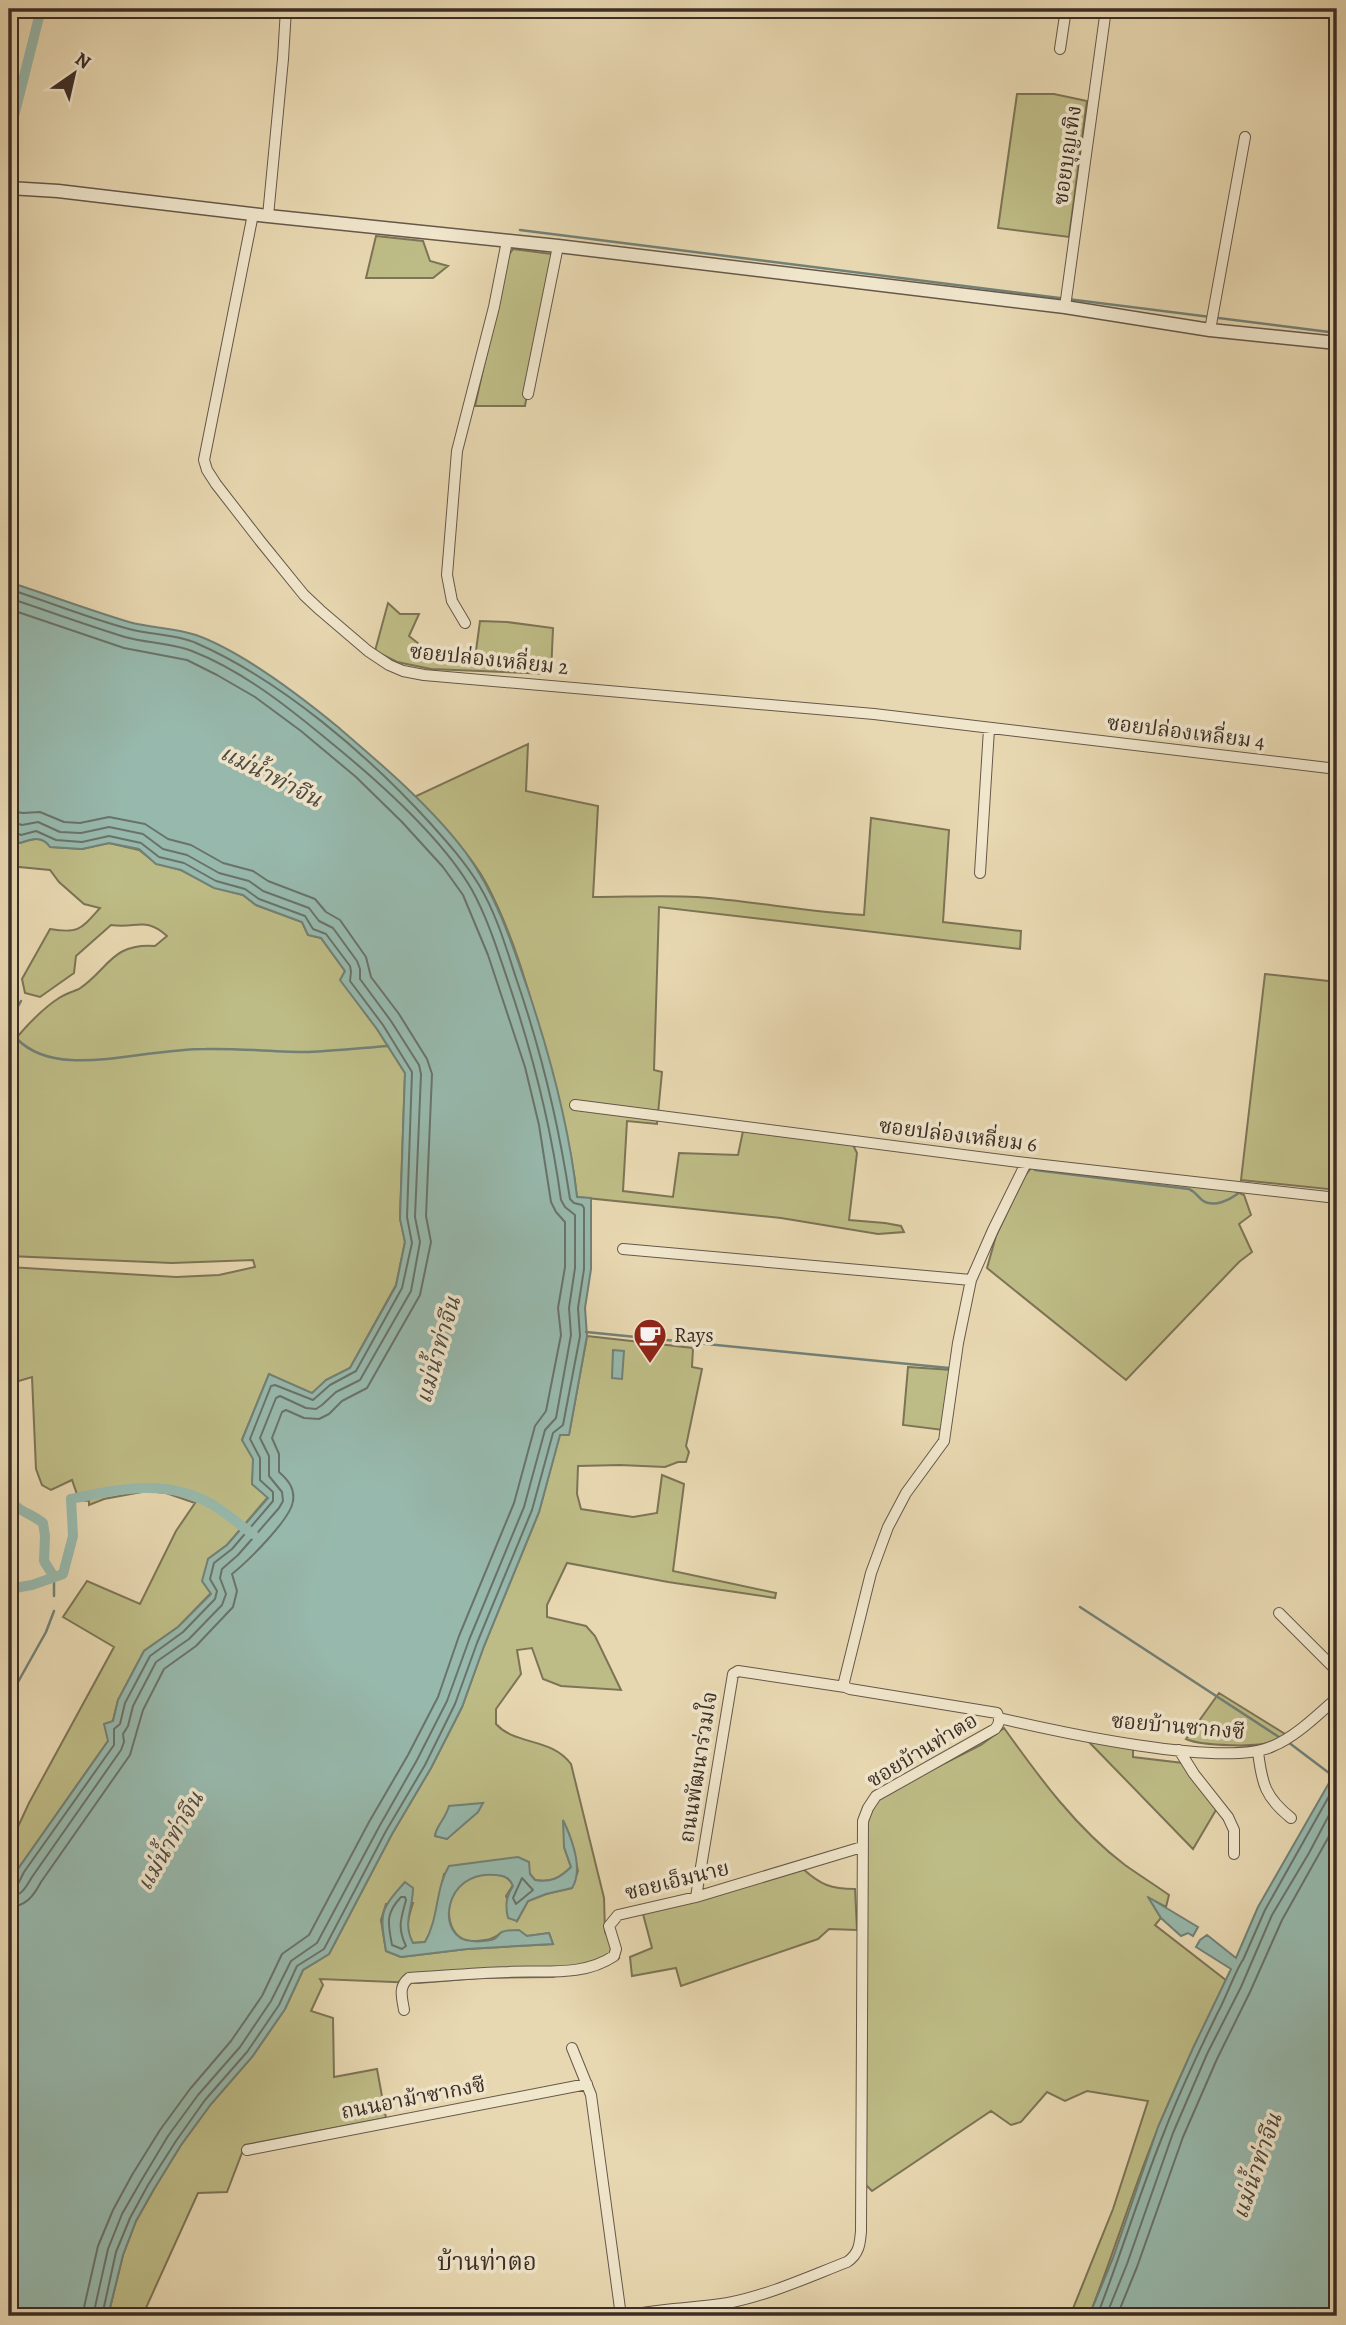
<svg xmlns="http://www.w3.org/2000/svg" width="1346" height="2325" font-family="Alegreya,'Noto Serif Thai',serif">
<style>
.green{fill:#bebc86;stroke:#7c7456;stroke-width:2;fill-rule:evenodd}
.water{fill:#97b9ad;stroke:#728177;stroke-width:2}
.lines{fill:none;stroke-linecap:round;stroke-linejoin:round}
.shore{stroke:#69736a;stroke-width:2}
.stream{stroke:#728177;stroke-width:2.5}
.canal{stroke:#97b9ad;stroke-width:10}
.minor-casing{stroke:#665849;stroke-width:12}
.tertiary-casing{stroke:#665849;stroke-width:15}
.minor{stroke:#f0e6cc;stroke-width:10}
.tertiary{stroke:#f0e6cc;stroke-width:12}
.labels{text-anchor:middle;dominant-baseline:central;stroke-width:7;stroke-linejoin:round;paint-order:stroke}
.street-label{font-size:21px;fill:#3b2d26;stroke:#f0e6cc}
.poi-label{font-size:21px;fill:#3b2d26;stroke:#f0e6cc;text-anchor:start}
.water-label{font-size:23px;font-style:italic;fill:#4d4941;stroke:#f0e6cc}
.quarter-label{font-size:24px;fill:#3b2d26;stroke:#f0e6cc}
</style>
<rect width="100%" height="100%" fill="#e8d8b1"/>
<filter id="stains"><feTurbulence type="fractalNoise" baseFrequency=".00286" numOctaves="4"/><feColorMatrix values="0 0 0 0 .2 0 0 0 0 .09 0 0 0 0 .02 0 0 0 .5 -.17"/></filter>
<radialGradient id="worn" r=".72"><stop offset=".6" stop-color="#630" stop-opacity="0"/><stop offset="1" stop-color="#630" stop-opacity=".3"/></radialGradient>
<path class="green" d="M1017,94H1054L1087,101L1069,237L998,228Z
M376,236L423,241L430,261L448,266L433,278H366Z
M513,249L552,254L525,406H475L508,256Z
M388,603L400,614H419L409,636L429,652L476,651L480,621L507,622L553,628L551,674L431,669L397,662L375,651Z
M528,744L526,791L598,806L593,897C627,897 663,895 697,897C753,901 808,912 864,915L871,818L949,830L943,922L1021,931L1020,949L659,907L654,1070L662,1072L657,1124L627,1121L623,1191L673,1197L679,1153L738,1155L743,1131L853,1145L857,1153L849,1220L885,1223L901,1226L904,1232L878,1234L781,1218L577,1197C571,1143 557,1092 542,1040C528,987 512,932 486,883C468,850 440,824 414,797Z
M9,836L20,843C32,839 42,835 51,847L82,849L109,843L139,850L156,863L181,870L214,887L243,895L256,905L302,922L308,935L321,938L345,971L341,980L377,1029L405,1073L400,1218L405,1242L396,1285L350,1368L326,1380L312,1394L269,1374L242,1440L254,1459L252,1484L268,1497L227,1545L208,1559L211,1593L178,1627L144,1651L118,1700L108,1741L18,1869L9,1886V1846L29,1803L114,1647L63,1617L87,1581L140,1604L176,1531L195,1503L166,1493L147,1491L104,1499L89,1505V1501L79,1500L72,1480L51,1490L42,1485L36,1469L32,1377L9,1384V1267L176,1277L219,1275L255,1267L253,1260L172,1263L9,1256V1047C24,1028 39,1011 59,998C65,994 72,992 79,989C109,969 111,943 155,946L167,936C145,916 137,929 111,925L76,956L74,973L40,997L25,993L22,979L50,929C79,934 81,929 100,908L84,904L59,882L50,870L9,866Z
M1265,974L1337,982V1190L1241,1180Z
M1031,1168L1228,1188L1244,1195L1251,1215L1239,1224L1252,1252L1239,1262L1126,1380L987,1268L996,1236L1024,1177Z
M587,1336L693,1348L692,1367L702,1369L686,1446L689,1452L686,1462H678L665,1467L620,1465L578,1466L577,1494L581,1509L633,1517L657,1513L662,1475L684,1484L673,1571L776,1593L775,1598L668,1582L567,1563L547,1605V1617L586,1626L595,1636L621,1690L561,1686L543,1679L532,1648L517,1650L521,1674L496,1709V1724C516,1746 551,1737 571,1764L604,1898L605,1932L619,1958L553,1977L479,1978L418,1983L320,1979L323,1985L311,2011L333,2018L334,2077L377,2069L386,2118L245,2145L227,2192L198,2193L145,2310L233,2316H108L123,2255L136,2221L154,2189L181,2145L211,2104L252,2057L285,2009L303,1970L329,1954L392,1834L431,1768L462,1707L484,1646L539,1512L560,1434H569ZM482,1804L447,1839L435,1836C439,1815 464,1805 482,1804ZM564,1823L569,1834L578,1871L572,1888L546,1894L528,1901L517,1921L506,1896L513,1885C508,1876 500,1874 490,1874C481,1874 465,1878 459,1885C442,1904 446,1944 477,1941C489,1940 494,1939 502,1932L527,1936L549,1933L553,1944L467,1949L401,1957L386,1951L381,1920L386,1904L413,1903C408,1918 405,1929 412,1943L425,1942L433,1928L444,1874H530L535,1880C551,1883 560,1878 571,1867L564,1847Z
M908,1367L953,1370L943,1430L903,1425Z
M1219,1693L1285,1734C1282,1737 1279,1740 1276,1741C1260,1748 1201,1746 1186,1739Z
M1004,1728C1039,1777 1076,1828 1125,1865C1139,1875 1155,1885 1169,1895L1166,1907L1149,1898L1161,1918L1155,1925L1227,1981C1203,2028 1179,2076 1159,2126C1133,2188 1114,2254 1089,2316H1070L1113,2209L1148,2101L1087,2091L1065,2101L1047,2092L1021,2122L1011,2125L991,2111L872,2191L866,2185L867,1816L875,1802L888,1792L981,1745Z
M1088,1741L1133,1747V1757L1183,1763L1212,1801L1216,1810L1193,1849Z
M803,1869C821,1885 831,1889 855,1889L857,1930L829,1929L818,1939L681,1986L676,1968L632,1976L630,1957L652,1948L643,1914Z"/>
<path class="water" d="M9,582C49,595 89,610 129,622C151,628 175,628 196,635C243,652 299,695 338,727C380,763 433,808 466,853C495,893 511,940 527,987C550,1055 569,1125 577,1197L591,1198V1269L585,1308L587,1336L569,1435H560L539,1512L484,1646L462,1707L431,1768L392,1834L329,1954L303,1970L285,2009L252,2057L211,2104L181,2145L154,2189L136,2221L123,2255L108,2316H9V1886L18,1869L108,1741L104,1724L113,1721L118,1700L144,1651L178,1627L211,1594L202,1581L208,1559L227,1545L268,1498L252,1484L253,1459L242,1440L269,1374L312,1393L326,1380L350,1368L396,1286L405,1242L400,1219L405,1073L377,1029L340,980L345,971L321,938L308,935L302,922L256,905L243,895L214,888L181,870L156,864L139,849L109,843L82,849L50,847C42,835 31,839 20,843L9,836Z
M613,1350L624,1351L622,1379L612,1378Z
M1337,1769V2316H1089L1113,2258L1158,2127L1193,2048L1231,1969L1196,1947L1200,1940L1207,1935L1236,1958L1258,1907Z
M483,1803L478,1812L447,1839L435,1836C436,1826 446,1818 449,1806Z
M563,1820C572,1839 584,1869 572,1888L546,1894L528,1901L517,1921L508,1918C505,1905 506,1897 513,1886C509,1877 505,1876 496,1875C442,1869 435,1940 472,1941C477,1942 489,1941 494,1939C497,1938 499,1933 502,1932C506,1930 514,1930 519,1930L527,1936L549,1933L553,1944L467,1949L401,1957L386,1951C380,1913 379,1911 405,1882L413,1888C413,1910 402,1922 413,1943L425,1942C439,1918 435,1889 449,1866L518,1857L529,1862L530,1874L535,1880C550,1883 560,1878 571,1867L564,1847Z
M1148,1897L1198,1927L1193,1936L1188,1933L1181,1936L1161,1918Z"/>
<g class="lines">
<path class="shore" d="M9,589C49,602 88,618 129,629C151,635 176,634 196,643C281,680 368,755 430,823C448,843 465,862 479,885C496,913 506,947 516,978C542,1053 558,1120 570,1199L574,1203L582,1205L584,1208V1269L578,1308L580,1336L563,1425L553,1433L532,1510L477,1643L455,1704L425,1765L386,1831L324,1949L297,1966L279,2005L247,2052L205,2100L176,2141L148,2185L130,2218L116,2252L102,2316
M9,598C48,611 86,625 125,637C146,643 171,643 192,651C243,671 288,707 329,741C377,780 441,836 472,890C488,919 498,952 509,984C533,1055 551,1126 561,1200L565,1207L575,1215V1268L569,1308L571,1335L556,1418L545,1430L524,1507L469,1640L447,1701L417,1760L379,1827L317,1943L291,1961L271,2001L240,2047L198,2095L168,2136L141,2181L122,2214L108,2249L93,2316
M9,609L124,648L187,660L217,675L255,697L301,731L356,777L402,822L443,867L463,895L488,955L525,1067L539,1125L551,1202L556,1212L565,1222V1267L558,1308L561,1335L546,1411L535,1426L514,1503L459,1636L438,1697L408,1755L369,1822L309,1935L282,1954L262,1996L231,2041L190,2089L160,2130L132,2175L113,2210L98,2246L82,2316
M9,811L23,813L40,812L64,822L80,823L109,817L145,824L168,839L191,845L223,863L253,871L268,881L315,899L326,912L340,920L366,957L371,977L399,1014L427,1059L432,1074L426,1216L431,1242L420,1295L367,1388L342,1401L329,1414L319,1419L304,1418L286,1410L282,1412L272,1438L279,1454V1472C288,1480 295,1488 293,1501C291,1519 247,1562 232,1574L237,1591L233,1607L196,1646L164,1669L143,1710L130,1755L41,1882C33,1897 26,1906 9,1907
M9,821L22,825L38,822L60,832L81,833L109,827L143,834L163,849L187,855L219,873L249,881L263,891L309,908L319,921L333,928L357,961L360,969V979L391,1021L419,1065L421,1074L415,1217L420,1242L411,1291L360,1380L336,1392L322,1405L316,1409L306,1408L280,1396L276,1398L260,1438L269,1456V1476L282,1492L283,1501L279,1508L238,1555L222,1569L220,1578L226,1594L222,1605L189,1639L156,1662L133,1706L128,1726L123,1734L124,1742L121,1750L32,1877C26,1887 22,1896 9,1897
M9,830L21,835L36,831L56,840L82,842L109,836L141,843L159,857L184,863L216,881L245,889L259,899L305,916L313,929L326,934L350,966L351,972L350,981L383,1025L412,1072L407,1217L412,1243L402,1288L356,1371L330,1385L313,1400L275,1385L271,1386L250,1439L260,1458V1480L273,1492V1501L232,1549L214,1563L210,1579L217,1591L215,1599L183,1632L150,1656L125,1703L120,1724L114,1729V1745L24,1872L18,1884L9,1888
M522,1878L533,1890L516,1904L513,1898Z
M401,1897H405L406,1900C401,1919 397,1927 406,1946L402,1949L392,1945C388,1923 385,1914 401,1897Z
M1097,2316C1121,2255 1140,2191 1165,2130C1180,2090 1199,2051 1218,2012C1224,2002 1238,1965 1243,1960L1265,1910L1337,1782
M1106,2316L1127,2264L1173,2133L1207,2054L1241,1987L1272,1915L1309,1853L1337,1800
M1117,2316L1137,2267L1183,2137L1217,2059L1250,1992L1282,1920L1337,1822"/>
<path class="stream" d="M520,230L1337,333
M9,1022L21,1001
M17,1039C32,1054 51,1059 71,1060C116,1062 160,1049 205,1049C239,1048 274,1052 308,1052C335,1051 362,1048 388,1046
M1035,1170L1189,1189C1196,1192 1197,1196 1202,1200C1214,1209 1231,1199 1240,1192
M586,1332L949,1368
M54,1577V1596
M1080,1607L1282,1739
M9,1698L46,1632L54,1611
M1288,1742L1337,1779"/>
<path class="canal" d="M9,136L41,9
M9,1499C20,1513 29,1512 43,1523L45,1536L44,1561L54,1577
M9,1589L32,1585L63,1574L73,1536L71,1499C120,1489 167,1478 213,1505C227,1513 239,1525 253,1534"/>
<defs>
<path id="minor" d="M1060,49L1066,9
M253,214L204,460L207,470L216,484L261,542L304,595L320,610L368,651L389,665L403,671L424,675L874,714L1337,769
M268,216L283,59L286,9
M1065,307L1106,9
M1210,330L1245,137
M528,394L558,246
M465,623L452,601L447,575L457,451L494,307L507,241
M980,873L989,729
M575,1105L1026,1163L1337,1198
M623,1249L971,1280
M1279,1613L1337,1671
M999,1718C1055,1731 1225,1769 1273,1746C1297,1736 1318,1714 1337,1698
M1179,1750L1194,1774L1228,1817L1234,1830V1854
M1258,1752C1262,1784 1265,1797 1291,1818
M696,1897L733,1674L738,1671L845,1687
M404,2010C402,1997 398,1987 409,1978C442,1976 475,1973 508,1972C544,1970 583,1977 614,1956L616,1949L609,1926L618,1915L696,1897L862,1847
M572,2048L591,2095L621,2316
M247,2150L587,2084
M626,2316C659,2308 694,2309 728,2303C769,2295 808,2277 847,2262C859,2254 860,2244 861,2231L863,1821L868,1808L876,1796L995,1729C1000,1723 1000,1719 997,1713L850,1689L845,1687L844,1682L871,1573L888,1527L906,1493L944,1441L958,1343L971,1280L993,1230L1026,1163"/>
<path id="tertiary" d="M9,188L58,191L268,216L558,246L1065,307L1210,330L1337,343"/>
</defs>
<use href="#minor" class="minor-casing"/>
<use href="#tertiary" class="tertiary-casing"/>
<use href="#minor" class="minor"/>
<use href="#tertiary" class="tertiary"/>
</g>
<defs>
<symbol id="cafe-pin" viewBox="-11 -11 22 30"><path d="M0 17L-7.5 6A9.5 9.5 0 1 1 7.5 6Z" fill="#8f2418" stroke="#f0e6cc"/><path d="M-5.5-4.5H6V0H3Q3 3.5 0 3.5H-2.5Q-5.5 3.5-5.5 0ZM3-3.2v2h1.7v-2ZM-6 4.5H4V6H-6Z" fill="#fff"/></symbol>
</defs>
<g fill-rule="evenodd">
<use href="#cafe-pin" x="631" y="1316" width="38" height="52"/>
</g>
<g class="labels">
<g class="street-label">
<text transform="translate(1067 155) rotate(-82)">ซอยบุญเทิง</text>
<text transform="translate(489 659) rotate(6)">ซอยปล่องเหลี่ยม 2</text>
<text transform="translate(1186 732) rotate(7)">ซอยปล่องเหลี่ยม 4</text>
<text transform="translate(958 1135) rotate(7)">ซอยปล่องเหลี่ยม 6</text>
<text transform="translate(1178 1726) rotate(5)">ซอยบ้านซากงซี</text>
<text transform="translate(922 1750) rotate(-31)">ซอยบ้านท่าตอ</text>
<text transform="translate(698 1767) rotate(-81)">ถนนพัฒนาร่วมใจ</text>
<text transform="translate(677 1880) rotate(-14)">ซอยเอ็มนาย</text>
<text transform="translate(413 2098) rotate(-11)">ถนนอาม้าซากงซี</text>
</g>
<g class="poi-label">
<text x="674" y="1335">Rays</text>
</g>
<g class="water-label">
<text transform="translate(271 776) rotate(27)">แม่น้ำท่าจีน</text>
<text transform="translate(438 1350) rotate(-74)">แม่น้ำท่าจีน</text>
<text transform="translate(170 1841) rotate(-60)">แม่น้ำท่าจีน</text>
<text transform="translate(1257 2166) rotate(-71)">แม่น้ำท่าจีน</text>
</g>
<g class="quarter-label">
<text x="487" y="2262">บ้านท่าตอ</text>
</g>
</g>
<rect width="1346" height="2325" fill="none" stroke="#e8d8b1" stroke-width="35"/>
<rect x="10" y="10" width="1325" height="2304" fill="none" stroke="#3b2d26" stroke-width="3.5"/>
<rect x="18" y="18" width="1311" height="2290" fill="none" stroke="#3b2d26" stroke-width="2"/>
<g transform="translate(74 74) rotate(34)" stroke="#f0e6cc" stroke-width="5" paint-order="stroke">
<path d="M0-5L12 26L0 18L-12 26Z" fill="#3b2d26"/>
<text y="-10" font-size="19" font-weight="bold" text-anchor="middle" fill="#3b2d26">N</text>
</g>
<rect width="100%" height="100%" filter="url(#stains)"/>
<rect width="100%" height="100%" fill="url(#worn)"/>
</svg>
